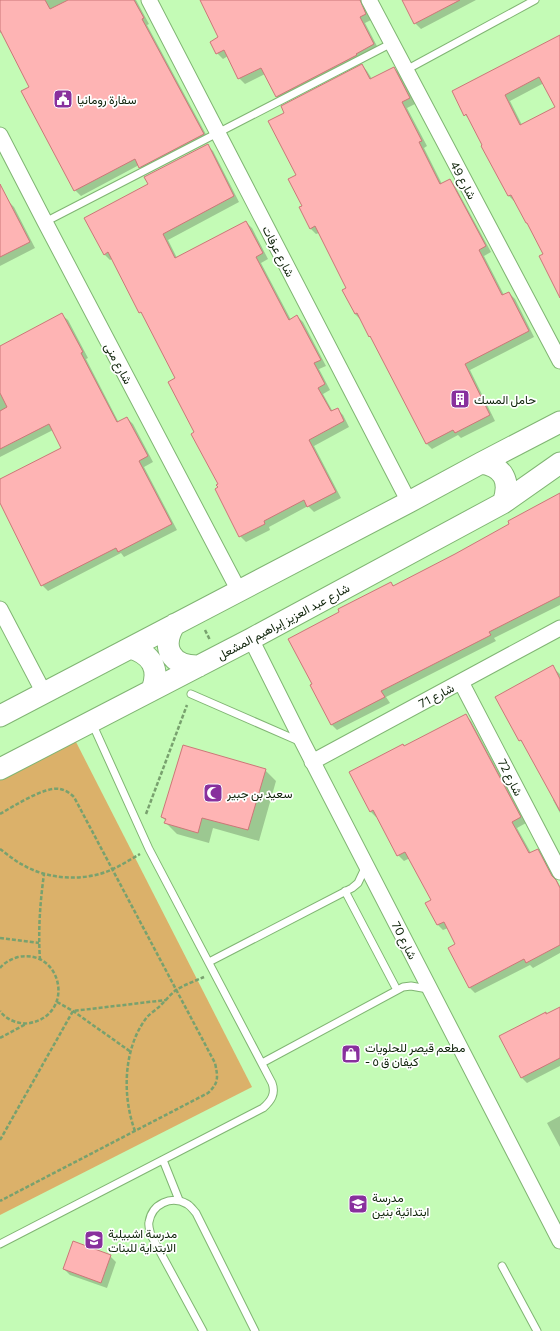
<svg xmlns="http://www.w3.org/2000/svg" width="560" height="1331" font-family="Commissioner,Vazirmatn,sans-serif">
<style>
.green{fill:#dbb16a}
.shadow{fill:#0003;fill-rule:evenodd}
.building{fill:#feb4b4;stroke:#cc7778;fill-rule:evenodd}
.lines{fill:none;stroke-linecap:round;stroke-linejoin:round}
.service-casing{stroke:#80b573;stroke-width:9}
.minor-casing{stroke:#80b573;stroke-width:17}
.secondary-casing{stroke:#80b573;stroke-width:23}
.path{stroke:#78a16e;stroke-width:2.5;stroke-dasharray:4 2;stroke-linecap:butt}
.service{stroke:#fff;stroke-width:7}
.minor{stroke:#fff;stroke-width:15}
.secondary{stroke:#fff;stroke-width:21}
.labels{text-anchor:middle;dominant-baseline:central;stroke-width:3.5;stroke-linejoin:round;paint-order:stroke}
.poi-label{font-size:12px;fill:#0c2107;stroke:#fff;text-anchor:start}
.street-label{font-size:12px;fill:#0c2107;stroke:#fff}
</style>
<rect width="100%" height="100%" fill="#c4fbb6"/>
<path class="green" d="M75,740L252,1087L0,1215V778Z"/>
<path class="shadow" d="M0,0H136L149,24L147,25L209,140L146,173L139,165L81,196L75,190L31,87L2,32L0,33Z
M203,0H363L371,20L365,23L379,50L283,102L277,97L265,74L245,84L239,78L228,56L223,59L217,53L220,38Z
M403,0H476L421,29L415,23Z
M560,36V297L544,254L516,201L515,202L509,196L482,146H484L471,120L465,115L453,91ZM544,83L556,107L522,125L510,101Z
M362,65L367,71L372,79L394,68L400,74L415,104L407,108L427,146L424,148L442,184L449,180L455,186L491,252L484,256L504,295L509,293L515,299L534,337L470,370L495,421L461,438L458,435L432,449L426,443L372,339L369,336L361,320L355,314L344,291L348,289L319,233L316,234L310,228L303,206L285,113Z
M207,145L213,151L239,202L168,240L177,258L246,222L252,228L268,259L261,263L291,320L297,316L303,322L326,366L319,369L330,390L323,394L333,412L337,409L343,415L349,427L314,446L341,498L314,512L308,506L269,527L270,530L246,542L240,536L219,487V484L195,432L177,378L145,316L140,312L112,259L110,260L104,254L150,185Z
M8,201L14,207L35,248L0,266V206Z
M62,315L68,320L88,358L86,359L119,423L127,418L133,424L153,462L144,467L177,530L124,557L121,553L48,591L42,585L0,502V480L62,448L53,430L0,457V347Z
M560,494V605L494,638L496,641L386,697L390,703L337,730L331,724L313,684L341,612L391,583L395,587L511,525Z
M552,667L560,674V813L553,800L554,799L525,745L520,740Z
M465,715L471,721L526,823L517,828L531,853L538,850L543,856L560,886V953L533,968L530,965L475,993L469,987L456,944L448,928L443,930L438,925L432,900L410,858L404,861L398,855L377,816L376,817L370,811L404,747Z
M265,770L276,781L259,841L213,828L209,843L177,834L166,823V821L162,817Z
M560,1008V1066L527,1083L522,1078L547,1015Z
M560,1116V1147L547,1123Z
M110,1256L116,1262L107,1288L70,1275L64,1269Z"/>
<path class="building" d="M0,0H45L50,9L68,0H134L144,18L142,19L204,134L139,168L135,159L74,191L21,91L29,87L0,30Z
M200,0H360L366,14L360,17L374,44L356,54L357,55L276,97L261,68L238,79L224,50L216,54L210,42L218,37Z
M402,0H460L414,24Z
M560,35V298L539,256L543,254L527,223H526L511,195L508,196L481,146L482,145L466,114L464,116L452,91ZM539,77L555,107L520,125L505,95Z
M362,64L370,79L394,67L410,98L402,102L422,141L419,142L440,184L450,179L486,246L479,250L502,295L509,292L529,331L465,364L490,415L455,433L453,430L426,444L370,336L369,337L357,313L355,314L342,290L346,288L315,226L310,229L299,207L302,206L288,179L296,175L268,121L284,113L281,106Z
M208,144L234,196L163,234L175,258L246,221L263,253L256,257L289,320L297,315L321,360L314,363L325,384L318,388L331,411L338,408L344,421L309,440L336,492L307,507L304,500L264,521L265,524L239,537L215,489L218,487L216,485L218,484L191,434L194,432L168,382L175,378L141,312L139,313L108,252L104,255L84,218L148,184L144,177Z
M0,184L30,242L0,257Z
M62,313L83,352L81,353L117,422L127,417L148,456L139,461L172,524L118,552L116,548L41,586L0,503V479L61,448L49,424L0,449V411L7,407L0,393V346Z
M560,493V596L489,632L491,635L381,691L385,697L331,725L310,685L312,684L288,639L339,612L338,609L391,582L393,586L455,554L509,524L508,521Z
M553,665L560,679V811L521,740L519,741L495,697Z
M466,714L521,817L512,822L529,853L538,849L552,876L556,880L560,888V945L526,963L524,959L469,988L448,948L455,944L444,922L437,925L425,903L431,900L405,852L397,856L373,810L370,812L349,772L403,744L404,746Z
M183,745L266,769L248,830L202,818L198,833L164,823L166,819L161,817Z
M560,1007V1058L521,1078L499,1036L546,1012V1014Z
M73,1241L111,1255L101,1283L63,1269Z"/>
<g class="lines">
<defs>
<path id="service" d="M406,70L535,0
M45,222L392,43
M191,694L301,742
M345,891L397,990
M209,962L352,888L358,883L366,866
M262,1063L403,987L411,986L428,989
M163,1160L179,1200
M0,1244L263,1108C271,1101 276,1094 272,1083L149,849L92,723
M502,1266L537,1331
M203,1331L151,1235C150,1231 148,1226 149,1222C152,1204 171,1195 187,1204C191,1206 193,1210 196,1213L255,1331"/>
<path id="minor" d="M149,0L409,502
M369,0L560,361
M0,135L45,222L239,591
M0,609L44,693
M251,639L303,743L560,1241
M461,682L560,872
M312,762L560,628"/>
<path id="secondary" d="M481,463C504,466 511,482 503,503
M175,624C160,647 171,667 199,666
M130,648C152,654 160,669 152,690
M0,716L409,502L481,463L560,422
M0,769L251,639L503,503L560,463"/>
</defs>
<use href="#service" class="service-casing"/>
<use href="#minor" class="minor-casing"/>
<use href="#secondary" class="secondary-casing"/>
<path class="path" d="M205,630L210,640
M0,814C14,806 45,786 60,789C65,790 70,793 74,797L215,1063C218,1077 219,1083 208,1093L0,1201
M146,814L187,705
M0,849C7,854 15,861 23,865C49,880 85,882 113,869C122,865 131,859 140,854
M0,938L39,943
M40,960C38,931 40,903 44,874
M0,968C4,963 11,959 18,957C62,948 76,1014 30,1023C20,1025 6,1020 0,1011
M57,1002L73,1011L131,1052
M0,1038L26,1024
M135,1131C122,1096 123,1048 147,1017C151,1013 157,1009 161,1005C166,1000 171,994 176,990C184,985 195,981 204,977
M0,1140L73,1011L166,1000"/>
<use href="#service" class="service"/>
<use href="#minor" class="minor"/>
<use href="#secondary" class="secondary"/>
</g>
<defs>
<symbol id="civic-square" viewBox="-11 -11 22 22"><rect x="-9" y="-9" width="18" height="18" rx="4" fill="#88309d" stroke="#fff"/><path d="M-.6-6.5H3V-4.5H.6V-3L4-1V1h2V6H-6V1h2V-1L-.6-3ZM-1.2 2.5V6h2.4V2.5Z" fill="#fff"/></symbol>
<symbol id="building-square" viewBox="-11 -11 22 22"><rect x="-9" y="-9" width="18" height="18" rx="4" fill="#88309d" stroke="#fff"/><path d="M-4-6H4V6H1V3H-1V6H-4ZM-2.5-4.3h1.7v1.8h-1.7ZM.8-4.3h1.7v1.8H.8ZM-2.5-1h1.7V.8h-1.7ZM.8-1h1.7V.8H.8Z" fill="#fff"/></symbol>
<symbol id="mosque-square" viewBox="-11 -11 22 22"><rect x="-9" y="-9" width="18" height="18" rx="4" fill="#88309d" stroke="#fff"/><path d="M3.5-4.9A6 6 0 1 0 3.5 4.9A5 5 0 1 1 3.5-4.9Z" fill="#fff"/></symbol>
<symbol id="shop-square" viewBox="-11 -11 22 22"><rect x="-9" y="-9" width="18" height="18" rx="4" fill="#88309d" stroke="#fff"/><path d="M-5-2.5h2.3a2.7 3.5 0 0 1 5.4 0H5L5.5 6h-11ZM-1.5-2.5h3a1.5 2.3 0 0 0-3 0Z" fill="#fff"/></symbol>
<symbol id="school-square" viewBox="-11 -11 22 22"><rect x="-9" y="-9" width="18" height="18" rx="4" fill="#88309d" stroke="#fff"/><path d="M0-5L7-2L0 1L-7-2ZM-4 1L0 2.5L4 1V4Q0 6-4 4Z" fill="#fff"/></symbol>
</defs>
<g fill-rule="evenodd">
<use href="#civic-square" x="52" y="88" width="22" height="22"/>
<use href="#building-square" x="449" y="388" width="22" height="22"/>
<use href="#mosque-square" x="202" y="782" width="22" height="22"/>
<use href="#shop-square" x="340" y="1043" width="22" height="22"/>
<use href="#school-square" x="347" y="1193" width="22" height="22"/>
<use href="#school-square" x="83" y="1229" width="22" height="22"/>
</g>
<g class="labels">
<g class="poi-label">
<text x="77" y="99">سفارة رومانيا</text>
<text x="474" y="399">حامل المسك</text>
<text x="227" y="793">سعيد بن جبير</text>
<text x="365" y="1047">مطعم قيصر للحلويات<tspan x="365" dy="14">- كيفان ق ٥</tspan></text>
<text x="372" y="1197">مدرسة<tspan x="372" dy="14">ابتدائية بنين</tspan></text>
<text x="108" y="1233">مدرسة اشبيلية<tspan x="108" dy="14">الابتداية للبنات</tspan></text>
</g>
<g class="street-label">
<text transform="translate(464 180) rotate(62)">شارع 49</text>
<text transform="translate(279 251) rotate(63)">شارع عرفات</text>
<text transform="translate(119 363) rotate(62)">شارع منى</text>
<text transform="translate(283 621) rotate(-28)">شارع عبد العزيز إبراهيم المشعل</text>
<text transform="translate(436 695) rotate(-28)">شارع 71</text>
<text transform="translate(511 777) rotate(63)">شارع 72</text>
<text transform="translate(405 940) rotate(63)">شارع 70</text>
</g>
</g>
</svg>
